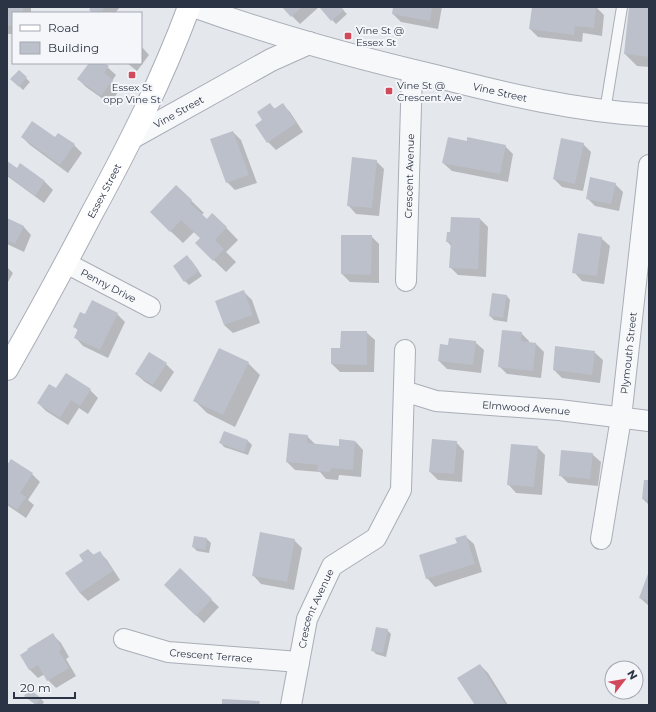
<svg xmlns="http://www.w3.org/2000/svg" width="656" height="712" font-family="Montserrat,sans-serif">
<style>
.shadow{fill:#0003}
.building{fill:#bbc0ca}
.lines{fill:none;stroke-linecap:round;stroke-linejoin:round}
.service-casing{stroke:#a9aeb7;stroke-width:12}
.minor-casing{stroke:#a9aeb7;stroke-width:22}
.tertiary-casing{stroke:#a9aeb7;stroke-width:24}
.secondary-casing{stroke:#a9aeb7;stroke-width:24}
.service{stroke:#f7f8fa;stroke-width:10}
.minor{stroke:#f7f8fa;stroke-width:20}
.tertiary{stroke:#f7f8fa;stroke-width:22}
.secondary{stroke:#fff;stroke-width:22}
.poi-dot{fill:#d1495b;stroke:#f4f6f9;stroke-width:1.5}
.labels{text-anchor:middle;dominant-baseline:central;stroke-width:4;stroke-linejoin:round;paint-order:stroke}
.poi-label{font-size:10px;fill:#2b3445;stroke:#f4f6f9;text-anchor:start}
.street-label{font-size:10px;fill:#2b3445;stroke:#f4f6f9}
</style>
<rect width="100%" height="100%" fill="#e4e7ec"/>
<path class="shadow" d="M7,7H31V13H13V34H7Z
M92,7H120L115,13H93Z
M283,7H319L300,24Z
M323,7H340L347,14L336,24L321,8Z
M394,7H442L438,29L401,22L393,14Z
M533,7H596L604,15L602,36L583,33L582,42L538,37L530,29Z
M630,7H649V67L637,66L625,54Z
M141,46L149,55L137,71L127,63H141Z
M90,63H103L116,75L112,81L120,89L110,104L86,87L78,79Z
M19,71L30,82L23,90L12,79Z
M270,104L275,109L282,104L290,112L303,132L276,150L268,142L264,120Z
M233,132L241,140L257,183L235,190L227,182Z
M22,137L55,139L74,145L82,153L68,173L30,145Z
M467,142L505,146L513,154L508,182L452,171L443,163Z
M583,144L591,152L583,191L562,187L554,179Z
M376,161L384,169L379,216L356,214L348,205Z
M7,163L17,170L20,165L45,182L53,190L44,203L7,176Z
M615,184L623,192L619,211L595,206L587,198Z
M176,186L204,213L201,215L207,221L213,214L238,240L226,252L236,262L226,272L196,243L201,238L194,232L183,243L163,224Z
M452,218L480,219L488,227L486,277L458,275L450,267L451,246L447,241L451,233Z
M7,219L23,226L31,235L24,252L7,244Z
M371,236L379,244V283L350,282L342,274Z
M601,238L610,246L604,284L582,281L574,272Z
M191,260L202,276L189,285L185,281Z
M7,267L13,273L7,284Z
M244,292L252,300L260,323L233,333L224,325Z
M507,296L510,300L507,322L494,320L490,316Z
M117,314L125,322L108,358L83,346L75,337L78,330L74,327L85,315Z
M366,332L375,340L374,372H340L332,364L341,349Z
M521,333L529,341V343L536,344L544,352L541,378L507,374L499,366Z
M475,342L484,350L481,373L447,369L439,361Z
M594,352L603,360L600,383L562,378L554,370Z
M248,363L260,375L235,427L207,413L195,401Z
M166,364L174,372L161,392L145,382L136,374Z
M57,389L90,390L98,398L88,414L79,408L68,425L46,411L38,403Z
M225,432L248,441L252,445L248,455L224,447L221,443Z
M307,436L316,445L340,447V440L355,441L363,450L361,477L339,475L338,480L326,479L320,472L295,470L287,462Z
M456,442L464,451L462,482L438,480L430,472Z
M537,447L545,455L542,495L516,493L508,484Z
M592,454L601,462L598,486L568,483L560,475Z
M7,467L32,474L40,482L28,500L34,505L26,518L7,505Z
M649,481V505L643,499Z
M465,536L474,544L482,572L435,587L427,578Z
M207,539L211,543L209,553L197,551L193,547Z
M294,540L302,548L294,590L261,584L253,575Z
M88,550L94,555L99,552L107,560L120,580L88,601L80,593L67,573L85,561Z
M180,570L219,607L204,623L165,585Z
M649,573V606L640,598Z
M387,630L391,634L386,657L376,654L372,650Z
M53,635L61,643L69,657L66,659L76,676L56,688L48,680L45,674L38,678L30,670L21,655Z
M480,665L488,673L508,705H476Z
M40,698L44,702L42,705H37L29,699Z"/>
<path class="building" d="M7,7H23V13H13V26H7Z
M91,7H105L100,13L98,11L96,13H93L89,10Z
M282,7H302L291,17Z
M321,7H341L344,10L331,21L320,8Z
M393,7H432L430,21L392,14Z
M532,7H596L594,28L575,26L574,35L529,29Z
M629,7H649V57L624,54Z
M89,63H104L109,66L104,73L113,80L101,96L77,79Z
M19,70L27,77L19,87L10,79Z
M270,103L274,109L283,103L296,123L267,143L255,125L262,120L257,112Z
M32,121L55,137L58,133L75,144L60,165L21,137Z
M233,131L249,175L226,183L210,139Z
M448,137L467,141V137L506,145L500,174L442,163Z
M561,138L584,143L575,184L553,179Z
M352,157L377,160L372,208L347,206Z
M7,161L17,168L20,163L45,181L35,196L7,175Z
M590,177L616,183L611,204L586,199Z
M176,185L192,200L190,203L207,219L212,213L227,227L215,240L224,249L213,261L195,243L200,238L181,220L170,232L150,212Z
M451,217L480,218L478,269L449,268L451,242H446L447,232H450Z
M7,218L24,226L15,244L7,240Z
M578,233L602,237L597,276L572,273Z
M341,235H372L371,275L341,274Z
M187,255L199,271L184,282L173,266Z
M244,290L253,315L224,325L215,301Z
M492,293L507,295L503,318L489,316Z
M92,300L118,313L100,350L74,338L78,329L73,327L80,312L85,314Z
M502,330L522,332L521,341L536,343L533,371L498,367Z
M341,331H367V365L331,364V348H340Z
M449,338L476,341L473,365L438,361L440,344L448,345Z
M555,346L595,351L592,375L553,370Z
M219,348L249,362L223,415L193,401Z
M149,352L167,363L153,385L135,374Z
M66,373L91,389L80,406L71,400L60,418L37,403L49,384L56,388Z
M224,431L248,440L244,452L219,443Z
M289,433L308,435L307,443L339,446V439L355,441L353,470L331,468L330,472L317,471L318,465L286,462Z
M432,439L457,441L454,474L429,472Z
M511,444L538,446L534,487L507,485Z
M561,450L593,453L590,479L559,476Z
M11,459L33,473L20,493L26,497L17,510L7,503V465Z
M644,480H649V500L642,499Z
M260,532L295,539L287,582L252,576Z
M466,535L475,564L426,579L419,555L457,543L455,538Z
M194,536L207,538L205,550L192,547Z
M88,549L93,555L100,551L113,571L80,593L65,573L83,561L79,555Z
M180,568L212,599L196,616L164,585Z
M649,571V601L639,598Z
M376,627L388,629L383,653L371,651Z
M53,633L62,649L59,651L69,668L47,681L38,665L29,670L20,655L28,650L27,649Z
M480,664L505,704L503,705H475L457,678Z
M29,689L41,698L36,705L24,696Z
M222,699L260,701L259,705H222Z"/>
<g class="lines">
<defs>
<path id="service" d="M605,111L622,7"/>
<g id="minor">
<path id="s1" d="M66,263L150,307"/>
<path id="s2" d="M406,281L412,71"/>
<path id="s3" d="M404,391L436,401L559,410L649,421"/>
<path id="s4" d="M601,539L621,418L649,165"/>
<path id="s5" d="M124,639L168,652L299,662"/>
<path id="s6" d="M291,705L307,619L332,566L376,538L401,490L405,350"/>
</g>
<g id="tertiary">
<path id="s7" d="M196,7C274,35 354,57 435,76C505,94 576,111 649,115"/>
<path id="s8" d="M133,137L271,60L309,43"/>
</g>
<g id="secondary">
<path id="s9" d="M7,369C36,318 64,267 91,215C128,147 162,80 189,7"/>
</g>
</defs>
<use href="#service" class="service-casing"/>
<use href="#minor" class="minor-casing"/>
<use href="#tertiary" class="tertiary-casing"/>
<use href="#secondary" class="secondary-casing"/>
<use href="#service" class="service"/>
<use href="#minor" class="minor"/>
<use href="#tertiary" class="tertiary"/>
<use href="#secondary" class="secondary"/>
</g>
<g class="poi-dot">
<rect x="344" y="32" width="8" height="8" rx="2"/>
<rect x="128" y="71" width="8" height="8" rx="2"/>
<rect x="385" y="87" width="8" height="8" rx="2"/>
</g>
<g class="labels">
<g class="poi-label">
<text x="356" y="30">Vine St @<tspan x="356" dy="12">Essex St</tspan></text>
<text x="397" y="85">Vine St @<tspan x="397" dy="12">Crescent Ave</tspan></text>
<text x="132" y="87" text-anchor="middle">Essex St<tspan x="132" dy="12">opp Vine St</tspan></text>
</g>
<g class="street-label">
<text stroke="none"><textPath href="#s7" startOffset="316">Vine Street</textPath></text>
<text stroke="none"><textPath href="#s8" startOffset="52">Vine Street</textPath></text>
<text stroke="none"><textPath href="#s2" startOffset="105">Crescent Avenue</textPath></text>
<text stroke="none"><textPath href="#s9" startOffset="203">Essex Street</textPath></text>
<text stroke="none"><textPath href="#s1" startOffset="48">Penny Drive</textPath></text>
<text stroke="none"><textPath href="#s4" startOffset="188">Plymouth Street</textPath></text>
<text stroke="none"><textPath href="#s3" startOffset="124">Elmwood Avenue</textPath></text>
<text stroke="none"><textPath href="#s6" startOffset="100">Crescent Avenue</textPath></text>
<text stroke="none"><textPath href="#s5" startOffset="89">Crescent Terrace</textPath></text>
</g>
</g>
<rect width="656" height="712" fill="none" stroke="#2b3445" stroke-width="16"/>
<rect x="12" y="12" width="130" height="52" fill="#f4f6f9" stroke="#a4a8b1"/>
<rect x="20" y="25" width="20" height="6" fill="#ffffff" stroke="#a4a8b1"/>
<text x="48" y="32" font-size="12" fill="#2b3445">Road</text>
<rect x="20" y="42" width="20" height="12" fill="#bbc0ca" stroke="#a4a8b1"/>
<text x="48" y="52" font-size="12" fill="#2b3445">Building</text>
<g transform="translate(624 680) rotate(59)"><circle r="19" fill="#f4f6f9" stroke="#a4a8b1"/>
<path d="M0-3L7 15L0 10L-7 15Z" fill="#d1495b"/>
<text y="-6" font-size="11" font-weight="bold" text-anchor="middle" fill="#2b3445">N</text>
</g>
<path d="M14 692v6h61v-6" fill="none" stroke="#2b3445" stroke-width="2"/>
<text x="20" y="692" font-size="12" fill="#2b3445" stroke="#f4f6f9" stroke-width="3" paint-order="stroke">20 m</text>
</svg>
